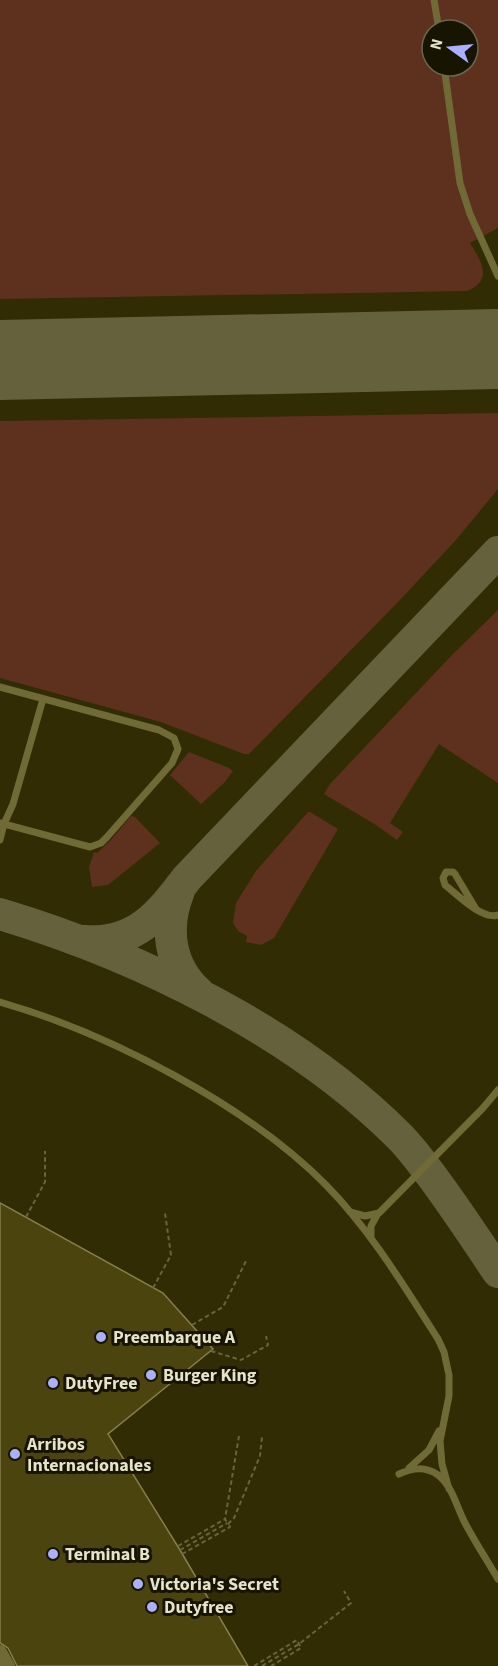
<svg xmlns="http://www.w3.org/2000/svg" width="498" height="1666" font-family="'Source Sans 3',sans-serif">
<style>
.green{fill:#5e311f;fill-rule:evenodd}
.lines{fill:none;stroke-linecap:round;stroke-linejoin:round}
.taxiway{stroke:#66613d;stroke-width:32}
.runway{stroke:#66613d;stroke-width:80}
.building{fill:#4b440f;stroke:#867f4c;stroke-width:1.5}
.path{stroke:#68643f;stroke-width:2;stroke-dasharray:4.5 3;stroke-linecap:butt}
.service{stroke:#706a37;stroke-width:7}
.minor{stroke:#706a37;stroke-width:14}
.poi-dot{fill:#acaffb;stroke:#171402;stroke-width:2}
.labels{text-anchor:middle;dominant-baseline:central;stroke-width:6;stroke-linejoin:round;paint-order:stroke}
.poi-label{font-size:18px;font-weight:bold;fill:#e5e3c8;stroke:#171402;text-anchor:start}
</style>
<rect width="100%" height="100%" fill="#312c04"/>
<path class="green" d="M0,0H498V228L470,243C481,261 494,280 467,291L0,299ZM432,30H468V66H432Z
M498,413V489L456,540L399,601L249,754H244L161,722L0,678V421Z
M498,610V783L439,744L390,823L403,832L397,840L376,825L324,794L330,784L451,656Z
M189,752L229,768L233,771L224,783L201,804L170,775Z
M308,812H310L338,829L274,938L261,945L246,942L247,936L238,931L233,923L236,903L256,871Z
M131,816L135,817L160,843L108,885L92,887L89,867L94,852L97,853L110,841Z"/>
<g class="lines">
<path class="taxiway" d="M0,362L13,360
M179,891C164,928 169,966 199,993
M0,914C140,956 295,1032 399,1136C410,1147 419,1159 428,1171C453,1204 475,1238 498,1272
M84,941C135,945 159,915 187,878L498,552"/>
<path class="runway" d="M0,360L498,349"/>
</g>
<path class="building" d="M0,1203L163,1293L213,1349L108,1434L180,1550L248,1666H17L8,1648L0,1643Z"/>
<g class="lines">
<path class="path" d="M26,1217L45,1182V1151
M153,1288L171,1255L165,1213
M192,1325L223,1307L246,1261
M211,1351L241,1360L268,1345L266,1336
M239,1436L225,1519L228,1524L234,1518L260,1456L262,1437
M178,1546L225,1519
M180,1550L227,1523
M182,1554L230,1527L228,1523
M254,1666L297,1640L301,1648L271,1666
M262,1666L299,1644L351,1603L344,1591"/>
<path class="service" d="M434,0L439,30
M444,66L460,183L470,214L498,276
M0,687L159,730L174,738L178,749L172,763L107,837L101,843L90,847L0,823
M0,840L4,824L13,804L43,699
M476,909L455,874L453,872H446L443,878L445,885C458,895 482,920 498,915
M0,1002C108,1033 247,1105 326,1185C371,1231 404,1286 438,1339L444,1352L449,1375V1396L440,1441L442,1464L449,1489
M350,1212L365,1216L379,1213L483,1108L498,1090
M371,1238V1226L377,1215
M409,1468L429,1450L439,1431
M399,1474C413,1468 425,1466 438,1475C452,1485 457,1508 465,1523C475,1542 487,1560 498,1579"/>
<path class="minor" d="M0,1652L8,1666"/>
</g>
<g class="poi-dot">
<circle cx="101" cy="1337" r="6"/>
<circle cx="151" cy="1375" r="6"/>
<circle cx="53" cy="1383" r="6"/>
<circle cx="15" cy="1454" r="6"/>
<circle cx="53" cy="1554" r="6"/>
<circle cx="138" cy="1584" r="6"/>
<circle cx="152" cy="1607" r="6"/>
</g>
<g class="labels">
<g class="poi-label">
<text x="113" y="1337">Preembarque A</text>
<text x="163" y="1375">Burger King</text>
<text x="65" y="1383">DutyFree</text>
<text x="27" y="1444">Arribos<tspan x="27" dy="21">Internacionales</tspan></text>
<text x="65" y="1554">Terminal B</text>
<text x="150" y="1584">Victoria's Secret</text>
<text x="164" y="1607">Dutyfree</text>
</g>
</g>
<g transform="translate(450 48) rotate(285)"><circle r="28" fill="#171402" stroke="#696751" stroke-width="1.5"/>
<path d="M0-4.5L10 22L0 15L-10 22Z" fill="#acaffb"/>
<text y="-9" font-size="16" font-weight="bold" text-anchor="middle" fill="#e5e3c8">N</text>
</g>
</svg>
